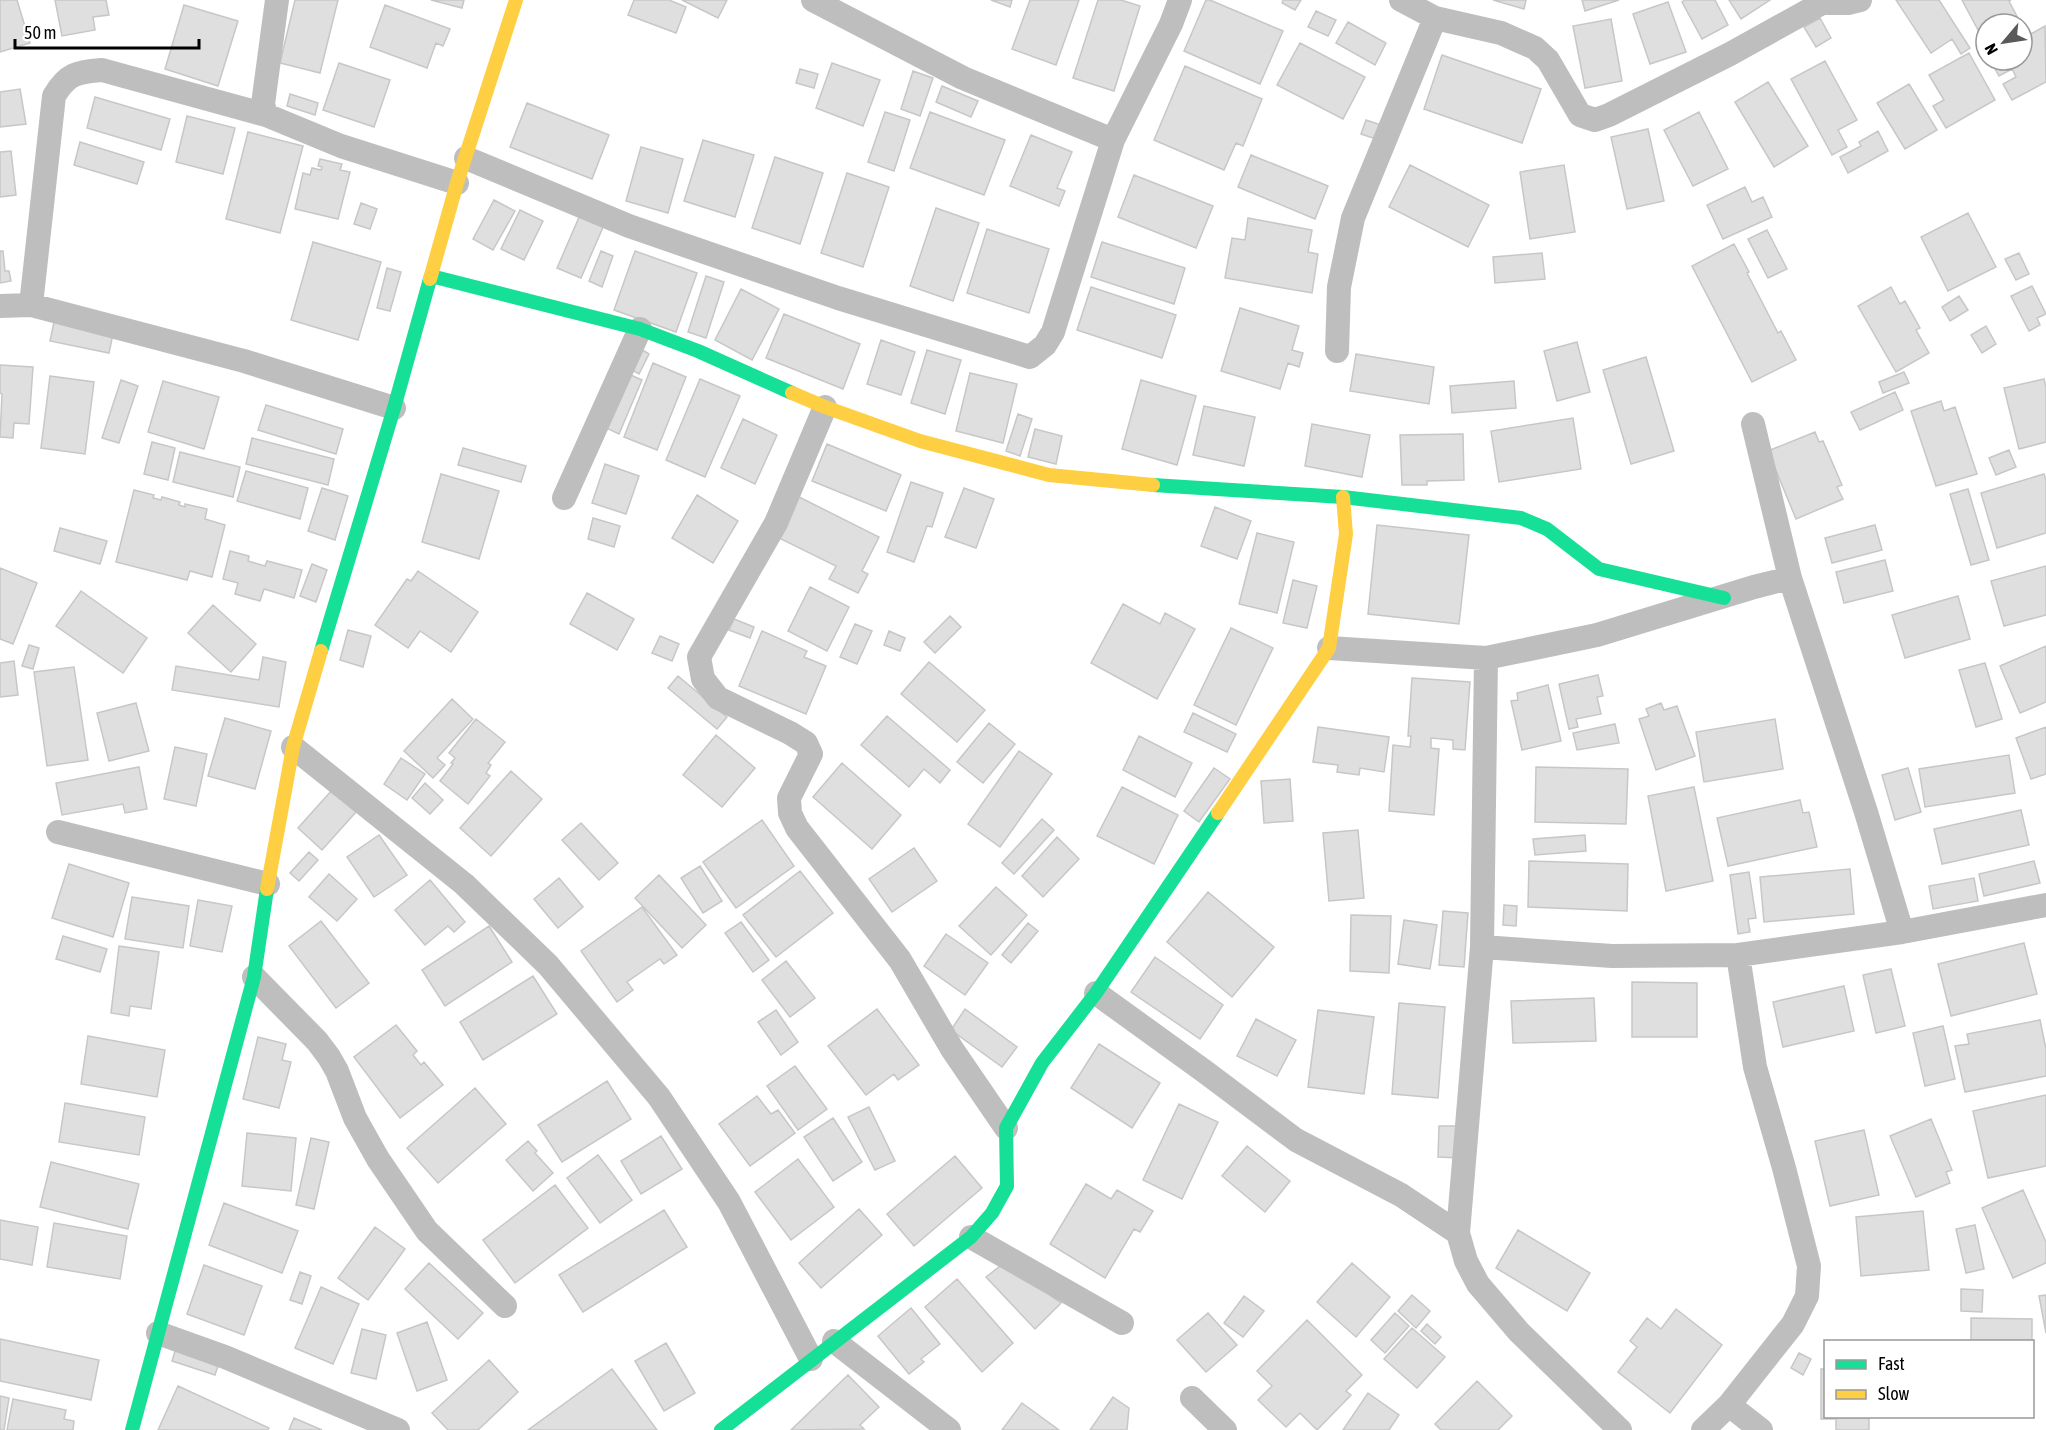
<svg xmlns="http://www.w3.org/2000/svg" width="2046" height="1430" font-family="'Asap Condensed',sans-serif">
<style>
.building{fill:#dfdfdf;stroke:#c7c7c7;stroke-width:1.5}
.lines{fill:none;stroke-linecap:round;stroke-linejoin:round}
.street{stroke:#bebebe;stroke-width:24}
.fast{stroke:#16e098;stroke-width:14}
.slow{stroke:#ffcf43;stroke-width:14}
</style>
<rect width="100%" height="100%" fill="#fff"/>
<path class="building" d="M0,0H17L30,43L0,52Z
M55,0H106L109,15L93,17L95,30L62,36Z
M295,0H338L320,73L280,63Z
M431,0H464L462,8Z
M634,0H669L686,7L676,33L628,15Z
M682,0H727L718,18Z
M991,0H1012L1010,7Z
M1030,0H1079L1056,65L1012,49Z
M1098,0H1121L1140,6L1114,91L1073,78Z
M1206,0H1210L1283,31L1260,84L1184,51Z
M1283,0H1301L1295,10L1282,3Z
M1493,0H1526L1524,9Z
M1582,0H1619L1585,11Z
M1685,0H1715L1728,25L1702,39L1682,2Z
M1729,0H1770L1741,19Z
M1896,0H1939L1970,48L1961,54L1952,39L1931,53Z
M1962,0H2011L2009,1L2021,24H1986V45Z
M1668,2L1686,52L1650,64L1633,14Z
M184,5L238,21L218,86L165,69Z
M385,5L450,29L443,46L436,43L427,68L370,47Z
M1316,11L1336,20L1328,36L1308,27Z
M1820,18L1831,38L1816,47L1804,27Z
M1611,19L1622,81L1585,88L1573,26Z
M1348,22L1386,43L1375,65L1336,43Z
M2045,26L2046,82L2012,100L2003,84L2016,77L2012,69L1999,76L1990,60H2022V39Z
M1300,43L1365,77L1343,119L1277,85Z
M1969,53L1995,100L1946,128L1933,106L1944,100L1929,75Z
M1442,55L1541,89L1522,143L1424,109Z
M1825,61L1857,120L1838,130L1847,147L1832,155L1791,79Z
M339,63L390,80L374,127L323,110Z
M832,63L880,80L863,126L816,108Z
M1185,66L1262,99L1243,146L1236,143L1224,170L1154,140Z
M800,69L818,74L814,88L796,83Z
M913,71L933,78L920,116L901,109Z
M1768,82L1808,146L1774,167L1735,102Z
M1909,84L1937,130L1905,149L1877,103Z
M942,86L978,101L971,117L936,102Z
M20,89L26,124L0,127V92Z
M290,94L318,103L315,115L287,106Z
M95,97L170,119L161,150L87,128Z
M527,103L609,135L592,179L510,147Z
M885,112L910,120L894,171L868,162Z
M930,112L1005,140L984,195L910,168Z
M1699,112L1728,169L1693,186L1664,130Z
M187,116L235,128L223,174L176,162Z
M1366,120L1381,125L1376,139L1361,134Z
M1648,129L1664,201L1627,209L1611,137Z
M1878,131L1888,151L1848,173L1840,157L1861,146L1859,142Z
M248,132L303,146L280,233L226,219Z
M1031,135L1072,152L1057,188L1065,191L1059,206L1010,186Z
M703,140L754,155L735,217L684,201Z
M80,142L144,162L137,184L74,165Z
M641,147L683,159L668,213L626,201Z
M11,151L16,195L0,197V152Z
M1251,155L1328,186L1315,219L1238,187Z
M775,157L823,173L800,244L752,228Z
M320,159L342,164L340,170L350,172L338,219L295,209L303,173L310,175L312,168L321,170L322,167L318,166Z
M1410,165L1489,205L1468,247L1389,207Z
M1564,165L1575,232L1530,239L1520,172Z
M847,173L889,187L863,267L821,253Z
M1134,175L1213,206L1196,248L1118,217Z
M1745,187L1752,202L1763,197L1772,217L1723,239L1707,205Z
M494,200L515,211L493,250L473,239Z
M361,203L377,209L370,229L354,224Z
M936,208L979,223L953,301L910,286Z
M520,210L543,221L524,260L501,249Z
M1968,213L1996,267L1948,291L1921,237Z
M580,215L604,225L581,278L557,268Z
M1248,218L1312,230L1308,252L1318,254L1312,293L1225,278L1232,238L1245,240Z
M987,229L1049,249L1029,313L967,293Z
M1767,230L1787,269L1768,278L1748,239Z
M313,242L381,262L358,340L291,320Z
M1102,242L1185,268L1174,304L1091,277Z
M1734,244L1749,272L1747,273L1778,333L1781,331L1796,360L1752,382L1692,266Z
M0,251H3L5,271H9L11,281L0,283Z
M601,251L613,256L602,287L589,281Z
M635,251L697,273L676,332L614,310Z
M1542,253L1545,279L1495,283L1493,257Z
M2019,253L2029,274L2016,280L2005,259Z
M387,268L401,272L390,311L377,308Z
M706,276L724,282L706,338L688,332Z
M2032,286L2046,314L2037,318L2040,325L2029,331L2011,296Z
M1091,287L1176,315L1162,358L1077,330Z
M1891,287L1900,304L1905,301L1920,328L1916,330L1929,353L1896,372L1858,306Z
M741,289L779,309L752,360L715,340Z
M1959,296L1968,310L1950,321L1942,307Z
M1240,308L1299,326L1292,350L1303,353L1299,367L1288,363L1280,389L1221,371Z
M784,314L860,344L843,389L766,358Z
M54,322L113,334L109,353L50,341Z
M1986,326L1996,344L1982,353L1971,335Z
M881,340L915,352L901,395L867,384Z
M1577,342L1590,392L1557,401L1544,351Z
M638,347L649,354L639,374L627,367Z
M927,350L961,360L945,414L911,403Z
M1356,354L1434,367L1429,404L1350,391Z
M1646,357L1674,451L1631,464L1603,370Z
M653,363L686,377L657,450L624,437Z
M0,365L33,367L29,424L14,423L13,438L0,437L2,394L0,393Z
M1904,372L1909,383L1883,393L1879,382Z
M626,373L642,380L619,434L602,426Z
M970,373L1017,384L1003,443L956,431Z
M50,376L94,382L85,454L41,448Z
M700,379L740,396L705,477L666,460Z
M2044,379L2046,387V442L2019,449L2004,388Z
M121,380L138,386L119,443L102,438Z
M1141,380L1196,396L1177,465L1122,449Z
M163,381L219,397L204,449L148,432Z
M1514,381L1516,408L1452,413L1450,386Z
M1895,392L1903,410L1860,430L1851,412Z
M1941,401L1944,411L1955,407L1977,474L1936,486L1911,411Z
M266,405L343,429L336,454L258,430Z
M1204,406L1255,417L1244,466L1193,455Z
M1018,414L1032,419L1020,456L1006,451Z
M1573,418L1581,469L1499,482L1491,431Z
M743,419L777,435L755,484L721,468Z
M1312,424L1370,435L1362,477L1305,466Z
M1035,429L1062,436L1056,464L1028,457Z
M1815,432L1819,442L1823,441L1842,485L1837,487L1843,499L1796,519L1768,451Z
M1463,434L1464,480L1427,481V485H1402L1400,435Z
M252,438L334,459L328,485L246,464Z
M152,442L175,448L168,480L144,474Z
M827,444L901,475L886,511L812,481Z
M463,448L526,466L521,482L458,465Z
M2009,450L2016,467L1996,475L1989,458Z
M180,452L240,467L233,497L173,482Z
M605,464L639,476L626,514L592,503Z
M246,471L308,488L300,519L237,501Z
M441,474L499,491L479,559L422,542Z
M2044,474L2046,480V533L1997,548L1981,493Z
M911,482L943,493L932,527L927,526L914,562L887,552Z
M322,488L348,496L335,540L308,531Z
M964,488L994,499L976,548L945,537Z
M1968,489L1989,560L1971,565L1950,494Z
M134,490L154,495L153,498L161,500L162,497L180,502L179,505L185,507V504L207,509L205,519L225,525L212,577L190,571L187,580L116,562Z
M697,495L738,521L713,563L672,538Z
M797,496L879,537L862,571L868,574L858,593L829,579L836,566L777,537Z
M1215,507L1251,521L1237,559L1201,546Z
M593,518L620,526L614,547L588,539Z
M1377,525L1469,535L1459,624L1368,614Z
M1875,525L1882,550L1832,563L1825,538Z
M60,528L107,541L100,564L54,551Z
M1257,533L1294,542L1277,613L1239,604Z
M230,551L249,556L248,561L265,566L267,561L302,570L294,598L264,589L260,601L235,594L238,583L223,579Z
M1885,560L1893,591L1844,603L1836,572Z
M312,564L327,570L316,602L300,596Z
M2046,566V615L2004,626L1991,581Z
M0,568L37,583L13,644L0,639Z
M418,571L478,612L451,652L420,631L408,648L375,625L407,579L411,581Z
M1293,580L1317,586L1307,628L1283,623Z
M810,587L849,607L827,651L788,631Z
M81,591L147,638L123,673L56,626Z
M587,593L634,619L617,650L570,624Z
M1958,596L1970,639L1905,658L1892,615Z
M1123,604L1160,624L1165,613L1195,629L1157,699L1091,663Z
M213,605L256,644L231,672L188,633Z
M950,616L961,627L935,653L924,642Z
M734,619L754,627L750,638L729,630Z
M855,624L872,631L857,664L840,657Z
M1231,628L1273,648L1236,725L1194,705Z
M348,630L371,636L363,667L340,660Z
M762,631L807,651L804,657L826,666L806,714L739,686Z
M889,631L905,638L900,651L884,645Z
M660,636L679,644L672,661L652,653Z
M29,645L39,648L33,669L22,666Z
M2046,646V702L2020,713L2000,666Z
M263,657L286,662L279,707L172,690L176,666L259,680Z
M14,661L18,695L0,697V663Z
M929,662L985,710L957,742L901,694Z
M1985,663L2002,719L1976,727L1959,670Z
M74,667L88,760L47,766L34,672Z
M1598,675L1603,696L1597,697L1601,714L1576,719L1578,727L1569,729L1559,684Z
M678,676L727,717L717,729L668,688Z
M1412,678L1470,682L1465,750L1453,749V740L1431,738V748L1439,749L1434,815L1389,811L1393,745L1410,747L1411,736H1408Z
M1548,685L1561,741L1522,750L1511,701L1518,700L1517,693Z
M452,699L473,719L437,758L445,765L433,778L404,751Z
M136,703L149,751L109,761L97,713Z
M1661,703L1664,710L1677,706L1695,756L1656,770L1639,719L1649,716L1646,709Z
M1193,713L1236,734L1227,752L1184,732Z
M887,716L950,770L940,783L924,769L909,787L861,745Z
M225,718L271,731L255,789L208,776Z
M476,719L505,742L488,763L491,765L486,773L490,776L468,804L440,781L453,764L451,763L455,758L449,753Z
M1775,719L1783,769L1704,782L1696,732Z
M989,723L1015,744L983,783L957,762Z
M1615,724L1619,743L1577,750L1573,733Z
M1318,727L1389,737L1384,772L1360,768L1359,775L1337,772L1338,765L1313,762Z
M2046,727V774L2031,779L2016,738Z
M716,735L755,768L722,807L683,775Z
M1139,736L1192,763L1175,797L1123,770Z
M175,747L207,754L196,806L164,799Z
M1019,751L1052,774L1000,847L968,824Z
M2009,755L2015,793L1925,807L1919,769Z
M401,758L425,774L407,800L384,784Z
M842,763L901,815L872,849L813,797Z
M139,767L147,809L125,813L123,804L62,815L56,783Z
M1536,767L1628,769L1626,824L1535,822Z
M1214,768L1230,779L1199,822L1184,811Z
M1908,768L1921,812L1895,820L1882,775Z
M511,771L542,799L491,856L460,828Z
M1290,779L1293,821L1264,823L1261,781Z
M425,783L443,800L430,814L412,798Z
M1122,787L1178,815L1154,864L1097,836Z
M1694,787L1713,881L1666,891L1648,796Z
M332,790L356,812L322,850L298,828Z
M1800,800L1803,813L1809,812L1817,847L1728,866L1717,818Z
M2021,810L2029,845L1942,864L1934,829Z
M1042,819L1054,830L1014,874L1002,863Z
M762,820L794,866L736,908L703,862Z
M581,823L618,863L599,880L562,840Z
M1358,830L1364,898L1329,901L1323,833Z
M379,835L407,875L374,897L347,857Z
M1585,835L1586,851L1535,855L1533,839Z
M1057,837L1079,859L1043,897L1022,876Z
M914,848L937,881L892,912L869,879Z
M309,852L318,860L299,881L290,873Z
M1529,861L1628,864L1627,911L1528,907Z
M2034,861L2040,883L1984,896L1979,874Z
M69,864L129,883L113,937L52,918Z
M700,866L722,901L703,913L681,878Z
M1850,869L1854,914L1764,922L1760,877Z
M800,871L833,913L776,957L743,915Z
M1749,872L1756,918L1748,919L1750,932L1738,934L1730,875Z
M329,874L357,899L337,921L309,897Z
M659,875L706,925L682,948L635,898Z
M559,878L583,907L558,928L534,899Z
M1974,878L1978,901L1933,909L1929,886Z
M430,880L465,922L454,932L448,926L425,945L395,910Z
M996,887L1027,915L991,955L959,926Z
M1208,892L1274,947L1232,997L1167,942Z
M132,897L189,906L183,948L125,939Z
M198,900L232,906L222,952L190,946Z
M1504,905L1517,906L1516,926L1503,925Z
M642,907L677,955L664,964L660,959L627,982L633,990L617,1002L581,951Z
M1443,911L1468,913L1464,967L1439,965Z
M1351,915L1391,916L1389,973L1350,971Z
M1404,920L1437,925L1430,969L1398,964Z
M321,921L369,983L336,1008L289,946Z
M741,922L769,960L753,972L725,933Z
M1028,923L1038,931L1011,963L1002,955Z
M489,926L512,962L445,1006L422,970Z
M946,934L988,963L965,995L924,966Z
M63,936L107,949L100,972L56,959Z
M2024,943L2037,994L1951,1016L1938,964Z
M119,946L159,952L151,1009L130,1006L129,1016L111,1013Z
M1155,957L1223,1005L1200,1039L1131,992Z
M786,961L815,998L790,1017L762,980Z
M1891,969L1905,1026L1876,1033L1863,975Z
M533,976L557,1014L483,1060L460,1022Z
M1632,982L1697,983V1037H1632Z
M1844,986L1854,1031L1783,1047L1773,1002Z
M1594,998L1596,1041L1513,1043L1511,1001Z
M1399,1003L1445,1007L1438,1098L1392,1094Z
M877,1009L919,1065L898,1080L894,1074L866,1095L828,1046Z
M965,1009L1017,1047L1002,1067L951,1030Z
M776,1010L798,1042L781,1055L758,1022Z
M1318,1010L1374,1017L1364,1094L1308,1087Z
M1256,1019L1296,1040L1277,1076L1237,1056Z
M2040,1020L2046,1049V1076L1965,1092L1955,1046L1969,1044L1967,1034Z
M396,1025L417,1051L413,1055L421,1065L424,1062L443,1085L400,1118L354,1057Z
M1943,1026L1955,1079L1925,1086L1913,1033Z
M88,1036L165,1050L157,1097L81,1084Z
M258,1037L286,1044L282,1060L291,1062L279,1108L243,1099Z
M1099,1044L1160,1083L1132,1128L1071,1088Z
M795,1066L827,1109L798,1130L767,1086Z
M607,1081L631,1119L562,1162L538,1125Z
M475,1088L506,1124L438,1183L407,1148Z
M2046,1095V1166L1988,1178L1973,1111Z
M757,1096L771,1114L778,1110L795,1133L750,1166L719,1124Z
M65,1103L145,1117L139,1155L59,1142Z
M1179,1104L1218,1122L1182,1199L1143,1180Z
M869,1107L895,1161L875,1170L848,1117Z
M833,1118L862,1162L833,1181L804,1137Z
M1931,1119L1952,1170L1946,1172L1950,1183L1916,1197L1890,1136Z
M1439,1126H1460V1158L1438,1157Z
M1864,1130L1879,1195L1830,1206L1815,1141Z
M247,1133L296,1138L291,1191L242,1186Z
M661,1136L682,1169L641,1194L621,1161Z
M311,1138L329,1142L314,1209L296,1205Z
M528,1141L537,1151L535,1153L553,1173L533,1191L506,1160Z
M1247,1146L1290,1181L1265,1212L1222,1176Z
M598,1155L632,1200L600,1223L567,1178Z
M955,1156L982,1188L914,1246L887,1214Z
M798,1159L834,1207L791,1240L755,1192Z
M51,1162L139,1184L128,1229L40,1207Z
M1086,1184L1111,1199L1117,1190L1153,1211L1140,1232L1134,1229L1105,1278L1050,1244Z
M555,1185L588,1228L515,1283L483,1240Z
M2023,1190L2046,1242V1263L2013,1278L1982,1208Z
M224,1203L298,1231L282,1273L209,1245Z
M859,1209L882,1235L821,1288L799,1263Z
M664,1210L687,1247L583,1312L559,1275Z
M1923,1211L1929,1270L1861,1276L1856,1217Z
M0,1220L38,1227L32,1265L0,1259Z
M54,1223L127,1236L120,1279L47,1267Z
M1975,1225L1984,1269L1966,1273L1956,1229Z
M375,1227L405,1249L368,1300L338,1278Z
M1518,1230L1590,1273L1567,1311L1496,1268Z
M429,1263L483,1313L458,1339L405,1289Z
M1004,1263L1061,1303L1035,1329L986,1277Z
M1352,1263L1390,1297L1356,1337L1317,1302Z
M204,1265L262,1286L244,1335L187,1314Z
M300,1272L311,1276L302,1304L290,1300Z
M957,1279L1013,1343L982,1372L925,1307Z
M321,1287L359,1304L333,1364L295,1348Z
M1961,1289L1983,1290L1982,1312L1961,1311Z
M1412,1295L1430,1311L1416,1328L1398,1311Z
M2046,1295V1333L2039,1296Z
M1244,1296L1264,1311L1243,1337L1224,1323Z
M911,1308L940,1344L921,1359L924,1362L909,1374L878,1336Z
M1676,1309L1722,1345L1670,1413L1618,1372L1637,1347L1630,1341L1647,1318L1661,1329Z
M1208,1313L1237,1345L1206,1372L1177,1340Z
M1395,1313L1409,1326L1385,1353L1371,1340Z
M1971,1318L2032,1319V1342H1971Z
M1307,1320L1362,1375L1346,1391L1351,1395L1317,1430L1300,1413L1286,1427L1258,1400L1272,1386L1257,1371Z
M427,1322L447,1380L417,1391L397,1333Z
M1427,1324L1441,1337L1435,1344L1421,1331Z
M1412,1328L1445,1357L1417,1388L1384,1359Z
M362,1329L386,1335L376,1379L351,1373Z
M0,1339L99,1360L91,1400L0,1381Z
M666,1343L695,1393L664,1411L635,1361Z
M176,1348L219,1363L215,1375L172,1361Z
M1799,1353L1811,1359L1803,1375L1791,1368Z
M489,1360L518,1392L478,1430H448L432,1413Z
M612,1369L657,1430H528Z
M1821,1369H1826V1416H1869V1430H1836V1419H1821Z
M848,1375L879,1407L860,1425L864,1429L791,1430Z
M1477,1381L1512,1416L1498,1430H1441L1435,1424Z
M178,1386L269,1428L268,1430H158Z
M1368,1393L1399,1415L1389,1430H1343Z
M0,1396L9,1398L4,1430H0Z
M1113,1397L1129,1408L1127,1430H1090Z
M13,1399L66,1410L64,1419L74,1421L73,1430H7Z
M1022,1403L1059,1430H1002Z
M294,1418L322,1430H289Z"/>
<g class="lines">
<path class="street" d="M813,0L963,78L1113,140
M1401,0L1435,18L1501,33L1535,48L1548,60L1580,115L1595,120L1609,115L1730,54L1822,3H1848L1860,0
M266,115L263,104L277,0
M466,158L629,226L838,298L1030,357L1045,345L1053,332L1113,140L1171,24L1180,0
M31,305L54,96C67,74 76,72 102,70L266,115L341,146L457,183
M0,306L31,305L244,361L394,408
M1337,351L1339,287L1353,218L1435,18
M825,407L776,523L699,657L703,679L718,698L790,733L806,743L811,754L789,798L790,813L797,828L900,960L952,1049L1006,1128
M1753,424L1790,578L1866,812L1902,932
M564,498L640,329
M1329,648L1486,658L1597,635L1754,587L1790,578
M1486,658L1482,947L1458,1233L1466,1261L1478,1284L1519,1332L1620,1430
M293,747L464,884L548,965L659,1097L729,1202L811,1359
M58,832L268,884
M1482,947L1612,956L1738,955L1902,932L2046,905
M254,977L317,1041L329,1057L337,1071L355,1118L378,1159L427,1231L505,1306
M1096,993L1204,1071L1296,1140L1401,1195L1458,1233
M971,1237L1122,1323
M158,1333L225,1357L398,1430
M834,1341L949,1430
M1192,1398L1225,1430
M1729,1405L1761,1430
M1703,1430L1729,1405L1793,1324L1807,1296L1809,1266L1784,1168L1755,1067L1738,955"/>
<path class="fast" d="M431,276L640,329L698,351L792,393
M1153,485L1343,497L1521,518L1547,529L1599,569L1724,598
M321,651L394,408L430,279
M132,1430L254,977L267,889
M721,1430L971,1237L992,1213L1007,1186L1006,1128L1042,1063L1096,993L1218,813"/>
<path class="slow" d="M430,279L457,183L516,0
M792,393L825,407L920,441L1049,475L1153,485
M1218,813L1329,648L1346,534L1343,497
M267,889L293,747L321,651"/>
</g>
<rect x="1824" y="1340" width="210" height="78" fill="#ffffff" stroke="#999999" stroke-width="1.5"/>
<rect x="1836" y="1360" width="30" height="9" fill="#16e098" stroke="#999999" stroke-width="1.5"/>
<text x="1878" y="1370" font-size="18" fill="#000000">Fast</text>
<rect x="1836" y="1390" width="30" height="9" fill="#ffcf43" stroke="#999999" stroke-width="1.5"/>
<text x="1878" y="1400" font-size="18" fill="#000000">Slow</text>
<g transform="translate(2004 42) rotate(241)"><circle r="28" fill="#ffffff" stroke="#999999" stroke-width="1.5"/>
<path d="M0-4.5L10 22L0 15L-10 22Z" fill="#595959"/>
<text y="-9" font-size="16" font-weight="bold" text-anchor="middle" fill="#000000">N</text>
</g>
<path d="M15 39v9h184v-9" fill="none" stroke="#000000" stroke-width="3"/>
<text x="24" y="39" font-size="18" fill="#000000" stroke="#ffffff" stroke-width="4.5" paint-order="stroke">50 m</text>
</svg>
